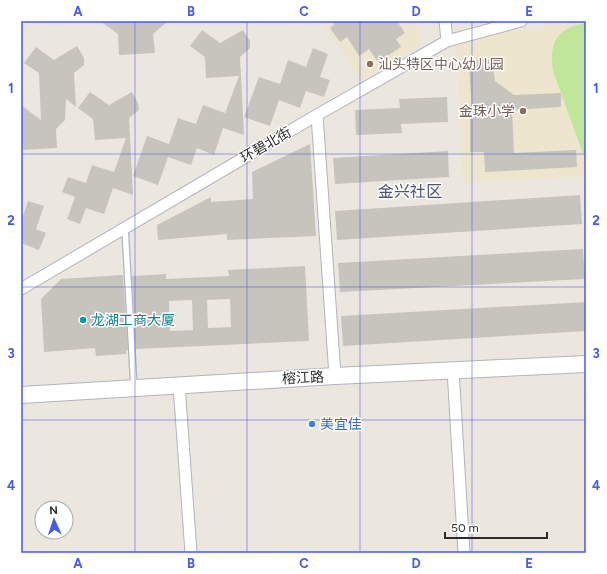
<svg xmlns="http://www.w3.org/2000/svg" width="607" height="574" font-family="Figtree,'Noto Sans SC',sans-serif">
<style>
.education{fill:#ede5ce}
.pitch{fill:#c0e699}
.building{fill:#c7c4bd;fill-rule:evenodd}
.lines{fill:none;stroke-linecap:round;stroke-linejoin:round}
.lane-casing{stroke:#b1b3be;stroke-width:8}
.street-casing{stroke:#b1b3be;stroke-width:13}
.secondary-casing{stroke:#b1b3be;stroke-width:18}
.lane{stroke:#fff;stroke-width:5.5}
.street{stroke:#fff;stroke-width:11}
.secondary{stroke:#fff;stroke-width:16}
.grid{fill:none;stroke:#4659f1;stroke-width:1;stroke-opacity:0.55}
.education-dot{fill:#8d6e63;stroke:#fff;stroke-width:1.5}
.culture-dot{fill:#0f9aa8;stroke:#fff;stroke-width:1.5}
.shop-dot{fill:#3f7fe0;stroke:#fff;stroke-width:1.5}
.labels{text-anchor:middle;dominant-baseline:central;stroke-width:3;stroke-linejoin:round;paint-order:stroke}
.education-label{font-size:14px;fill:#785e54;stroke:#fff;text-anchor:start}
.street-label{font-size:14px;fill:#2b2b2b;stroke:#fff}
.culture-label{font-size:14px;fill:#0d838f;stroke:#fff;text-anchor:start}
.shop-label{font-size:14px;fill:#366cbe;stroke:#fff;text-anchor:start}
.quarter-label{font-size:16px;fill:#4d5279;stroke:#fff}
.neatline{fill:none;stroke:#4659f1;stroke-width:1.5}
.grid-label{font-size:13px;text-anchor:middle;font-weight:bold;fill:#4659f1}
</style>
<rect width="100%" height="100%" fill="#ece7de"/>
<path class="education" d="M321,21H422L419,47L362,81Z
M545,21H586V176L463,183L456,46L504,32L542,29Z"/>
<path class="pitch" d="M586,23V162L553,71C549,43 556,28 586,23Z"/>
<path class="building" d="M100,21H168L153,34L155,53L119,55L118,34Z
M331,21H397L405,33L396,39L401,47L378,62L369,49L359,56L347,37L340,42L330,28L334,25Z
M202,30L220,43L243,30L250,41V48L240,57L244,135L223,128L214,155L197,148L191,165L168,157L158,185L133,176L147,136L169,144L178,118L196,124L203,105L225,113L239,76L206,78L205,57L190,46Z
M77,46L84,58V65L74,73L76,107L66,99L65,120L56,129L57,148L22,150L21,105L41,120L39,73L24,63L36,47L54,60Z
M313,48L328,54L320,77L330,80L324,97L306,91L300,108L279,100L270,126L244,117L259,77L280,84L288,60L306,67Z
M487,59L492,61L495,81L514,95L561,93V107L512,110L514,153L576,150L577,167L485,172L484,152H470V114L472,113L469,65L472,60Z
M90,92L109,105L132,92L138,103L139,110L129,118L133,195L113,188L104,214L86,208L80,224L67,219L75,197L62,192L68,177L86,183L92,165L114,172L126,138L95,140L93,119L78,108Z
M447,97L448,122L401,124L402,133L356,135L355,110L400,108L399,99Z
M310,144L316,236L227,240V234L158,240L157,225L211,197V202L253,199L252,172Z
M448,151L449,177L335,184L333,158Z
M580,195L582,224L337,240L335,211Z
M28,201L44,206L36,229L46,233L39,250L21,243V222Z
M583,249L585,279L340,292L338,263Z
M305,266L309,341L136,349L132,276L166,274V279L229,276L228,270ZM230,299L231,327L208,328L207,300ZM192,300L193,330L170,331L169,301Z
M122,275L123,276L128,350H126V354L96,356L95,348L44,352L41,299L61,279Z
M586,302V331L343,346L341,316Z"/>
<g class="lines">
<defs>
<path id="lane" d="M125,228L134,388"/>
<path id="street" d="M445,21L447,41
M317,115L335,376
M21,289L317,115L447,41L521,21
M453,370L464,553
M179,385L191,553"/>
<path id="secondary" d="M21,395L335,376L586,364"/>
</defs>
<use href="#lane" class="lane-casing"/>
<use href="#street" class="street-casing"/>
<use href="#secondary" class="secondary-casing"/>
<use href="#lane" class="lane"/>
<use href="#street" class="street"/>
<use href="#secondary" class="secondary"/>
</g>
<path class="grid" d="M135,21V553M247,21V553M360,21V553M472,21V553M21,154H586M21,287H586M21,420H586"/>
<g class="education-dot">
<circle cx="370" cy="64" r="4"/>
<circle cx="523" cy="111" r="4"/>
</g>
<circle class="culture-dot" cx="83" cy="320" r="4"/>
<circle class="shop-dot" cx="312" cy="424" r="4"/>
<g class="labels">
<g class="education-label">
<text x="378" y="64">汕头特区中心幼儿园</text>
<text x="515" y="111" text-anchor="end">金珠小学</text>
</g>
<g class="street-label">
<text transform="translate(266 145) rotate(-30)">环碧北街</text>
<text transform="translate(303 378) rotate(-3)">榕江路</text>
</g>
<g class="culture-label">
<text x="91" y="320">龙湖工商大厦</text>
</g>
<g class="shop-label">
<text x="320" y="424">美宜佳</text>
</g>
<g class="quarter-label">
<text x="410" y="191">金兴社区</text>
</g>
</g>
<rect width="607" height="574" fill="none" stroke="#ffffff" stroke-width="44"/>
<g transform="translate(54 520) rotate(357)"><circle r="19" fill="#ffffff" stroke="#aaaaaa"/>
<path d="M0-3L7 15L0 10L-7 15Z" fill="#4659f1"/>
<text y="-6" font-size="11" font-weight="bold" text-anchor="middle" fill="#2b2b2b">N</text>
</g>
<path d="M445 532v6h102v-6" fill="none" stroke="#2b2b2b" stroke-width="2"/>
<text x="451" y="532" font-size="12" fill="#2b2b2b" stroke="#ffffff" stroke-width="3" paint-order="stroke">50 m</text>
<rect x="22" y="22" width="563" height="530" class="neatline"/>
<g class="grid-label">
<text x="78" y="16">A</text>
<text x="191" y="16">B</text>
<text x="304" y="16">C</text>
<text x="416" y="16">D</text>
<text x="529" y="16">E</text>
<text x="11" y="93">1</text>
<text x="596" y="93">1</text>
<text x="11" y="225">2</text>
<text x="596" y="225">2</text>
<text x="11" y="358">3</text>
<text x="596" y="358">3</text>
<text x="11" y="490">4</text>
<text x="596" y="490">4</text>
<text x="78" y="568">A</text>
<text x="191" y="568">B</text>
<text x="304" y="568">C</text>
<text x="416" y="568">D</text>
<text x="529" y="568">E</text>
</g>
</svg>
